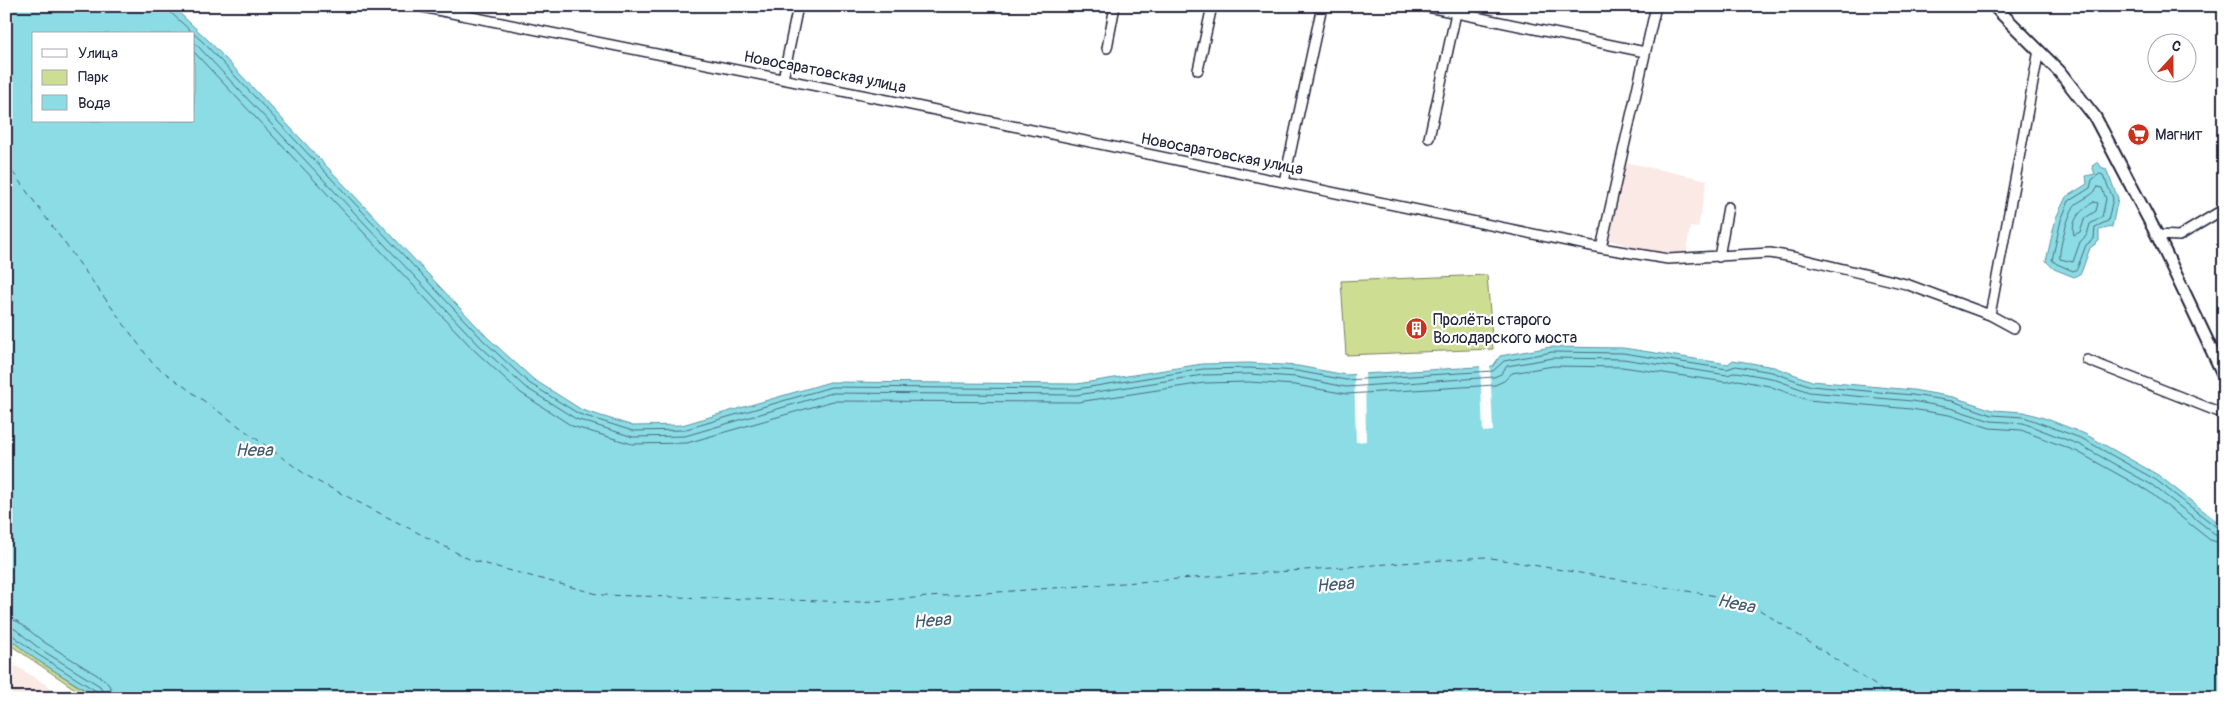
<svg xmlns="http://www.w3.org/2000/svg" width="2230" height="704" font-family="Pangolin,sans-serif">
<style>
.built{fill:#fae9e4}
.green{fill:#cdde92;stroke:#788066}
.water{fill:#8bdce5;stroke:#6192a1;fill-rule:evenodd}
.pier{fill:#fff}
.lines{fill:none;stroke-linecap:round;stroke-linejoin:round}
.shore{stroke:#4c6c7f;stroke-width:1}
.ferry{stroke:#425a6e;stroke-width:1;stroke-dasharray:6 5;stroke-linecap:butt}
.minor-casing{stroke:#22223b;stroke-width:12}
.major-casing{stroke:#22223b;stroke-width:15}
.minor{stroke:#fff;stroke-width:9}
.major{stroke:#fff;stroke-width:11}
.labels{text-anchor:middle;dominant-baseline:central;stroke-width:4.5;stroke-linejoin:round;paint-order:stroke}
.street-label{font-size:16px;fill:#22223b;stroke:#fff}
.poi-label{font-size:16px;fill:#22223b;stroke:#fff;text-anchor:start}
.water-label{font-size:18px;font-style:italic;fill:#425a6e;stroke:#fff}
</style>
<rect width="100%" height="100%" fill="#fff"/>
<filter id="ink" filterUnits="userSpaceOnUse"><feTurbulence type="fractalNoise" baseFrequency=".02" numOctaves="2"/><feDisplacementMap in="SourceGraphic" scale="10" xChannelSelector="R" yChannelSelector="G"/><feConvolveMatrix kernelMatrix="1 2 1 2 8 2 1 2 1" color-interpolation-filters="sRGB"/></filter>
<g filter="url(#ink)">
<path class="built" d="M1624,162L1707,180L1698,228L1690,227L1686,255L1643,250L1609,240Z
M6,664L16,666L67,698H6Z"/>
<path class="green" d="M1487,275L1493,349L1346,355L1341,281Z
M6,636L34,658L84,690L81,693L6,642Z"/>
<path class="water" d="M6,6H172L208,40L488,338L533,379L582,410L633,426L682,425L830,382L1077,384L1202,364L1249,363L1298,366L1346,375L1493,366L1500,356L1551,347L1623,348L1728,364L1733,360L1774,367L1812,381L1913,390L1953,397L1993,410L2024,412L2047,419L2085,434L2158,475L2224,527V698H98L34,658L6,636ZM34,34H194V121H34Z
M2098,162L2101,167L2106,169L2118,198L2112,227L2099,230V241L2090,248L2081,273L2074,277L2054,269L2046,261L2056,218L2066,197L2087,184L2086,176L2095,174L2092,166Z"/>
<path class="pier" d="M1480,364H1490L1493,431L1483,432Z
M1354,372H1365L1366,441L1356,442Z"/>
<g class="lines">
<path class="shore" d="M169,6L170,12L204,43L484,341L529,383L579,414L633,431L683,430L831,387L1077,389L1203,369L1249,368L1297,371L1346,380L1493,371L1504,361L1552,352L1623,353L1727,369L1736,366L1772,372L1811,386L1912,395L1952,401L1992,415L2024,417L2083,439L2156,480L2219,529L2224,530
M194,42L479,345L525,387L576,419L633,437L685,436L832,393L1077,395L1203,375L1249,374L1296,377L1346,387L1494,377L1501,374L1507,366L1553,358L1623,359L1727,375L1737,372L1771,378L1809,392L1912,401L1950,408L1991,421L2023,423L2080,445L2152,485L2215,534L2224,537
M194,52L474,350L521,393L572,426L632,444L687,443L833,401L1078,402L1204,383L1249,382L1295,385L1347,394L1495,385L1504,381L1512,373L1553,366L1622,367L1726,382L1738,380L1769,386L1808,400L1911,409L1949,415L1990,428L2021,430L2078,452L2148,491L2210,540L2224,544
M2100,174L2103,175L2113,198L2108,221L2095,227L2094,239L2086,245L2077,269L2073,271L2057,264L2052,260L2061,220L2069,201L2090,188L2092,180Z
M2098,187L2102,188L2106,199L2102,217L2090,224L2087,235L2080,242L2073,262L2060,259C2058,251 2069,210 2076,204C2084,198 2093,196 2098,187Z
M2094,202L2098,203L2096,211L2085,218L2080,232L2074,235C2070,220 2082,209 2094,202Z
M6,619L17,621L44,642L105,680L111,688L113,698
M6,626L15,629L40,649L100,686L105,698
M6,633L11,634L37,654L96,691L99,698"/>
<path class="ferry" d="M6,163L153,364L309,477L471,560L601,595L859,602L1485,557L1746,601L1878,687L1888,698"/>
<defs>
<path id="minor" d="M417,6L892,101L1601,248L1668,259L1770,253L1798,258L1906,284L1990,315L2014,328
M1423,6L1645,52
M1107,48L1115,6
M1198,70L1212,6
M783,79L798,6
M1429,138L1456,13
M1284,182L1322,6
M2157,235L2179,236L2224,209
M1601,248L1656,6
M1719,257L1728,207
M1990,315L2039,50
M2087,360L2224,414"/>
<path id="major" d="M1994,6L2059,71L2095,117L2157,235L2224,376"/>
</defs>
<use href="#minor" class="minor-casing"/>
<use href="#major" class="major-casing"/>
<use href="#minor" class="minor"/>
<use href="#major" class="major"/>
</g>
</g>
<defs>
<symbol id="supermarket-disc" viewBox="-11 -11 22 22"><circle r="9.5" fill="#c8321e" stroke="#fff"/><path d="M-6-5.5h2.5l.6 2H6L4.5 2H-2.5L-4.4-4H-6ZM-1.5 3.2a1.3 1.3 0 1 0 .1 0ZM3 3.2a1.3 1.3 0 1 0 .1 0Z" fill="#fff"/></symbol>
<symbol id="building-disc" viewBox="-11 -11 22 22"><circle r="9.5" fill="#c8321e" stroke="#fff"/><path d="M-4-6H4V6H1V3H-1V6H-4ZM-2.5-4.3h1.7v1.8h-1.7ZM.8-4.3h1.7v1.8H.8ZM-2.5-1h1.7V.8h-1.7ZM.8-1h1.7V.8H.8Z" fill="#fff"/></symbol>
</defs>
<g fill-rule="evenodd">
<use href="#supermarket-disc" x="2126" y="122" width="25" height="25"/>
<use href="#building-disc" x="1404" y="316" width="25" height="25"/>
</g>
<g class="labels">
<g class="street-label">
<text transform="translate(825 72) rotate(11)">Новосаратовская улица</text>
<text transform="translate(1222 154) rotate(11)">Новосаратовская улица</text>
</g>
<g class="poi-label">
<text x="2155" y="135">Магнит</text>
<text x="1433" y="320">Пролёты старого<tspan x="1433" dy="18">Володарского моста</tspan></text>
</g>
<g class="water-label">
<text x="254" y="450">Нева</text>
<text transform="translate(1335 585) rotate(-5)">Нева</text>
<text transform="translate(1736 604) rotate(11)">Нева</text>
<text transform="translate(932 621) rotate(-5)">Нева</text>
</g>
</g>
<rect width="2230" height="704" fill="none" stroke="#fff" stroke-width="25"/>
<rect x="12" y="12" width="2205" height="679" fill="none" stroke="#22223b" stroke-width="2" filter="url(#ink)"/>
<rect x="32" y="32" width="162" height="90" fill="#ffffff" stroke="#a7a7b1"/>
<rect x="42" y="49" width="25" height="8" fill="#ffffff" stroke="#a7a7b1"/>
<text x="78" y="58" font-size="15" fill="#22223b">Улица</text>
<rect x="42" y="70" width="25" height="15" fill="#cdde92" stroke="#a7a7b1"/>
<text x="78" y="82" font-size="15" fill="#22223b">Парк</text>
<rect x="42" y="95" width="25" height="15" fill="#8bdce5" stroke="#a7a7b1"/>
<text x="78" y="108" font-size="15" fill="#22223b">Вода</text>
<g transform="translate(2172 58) rotate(21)"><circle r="24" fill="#ffffff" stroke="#a7a7b1"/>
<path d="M0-4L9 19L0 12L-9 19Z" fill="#c8321e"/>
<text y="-8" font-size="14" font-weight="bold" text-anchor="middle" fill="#22223b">С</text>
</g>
</svg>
